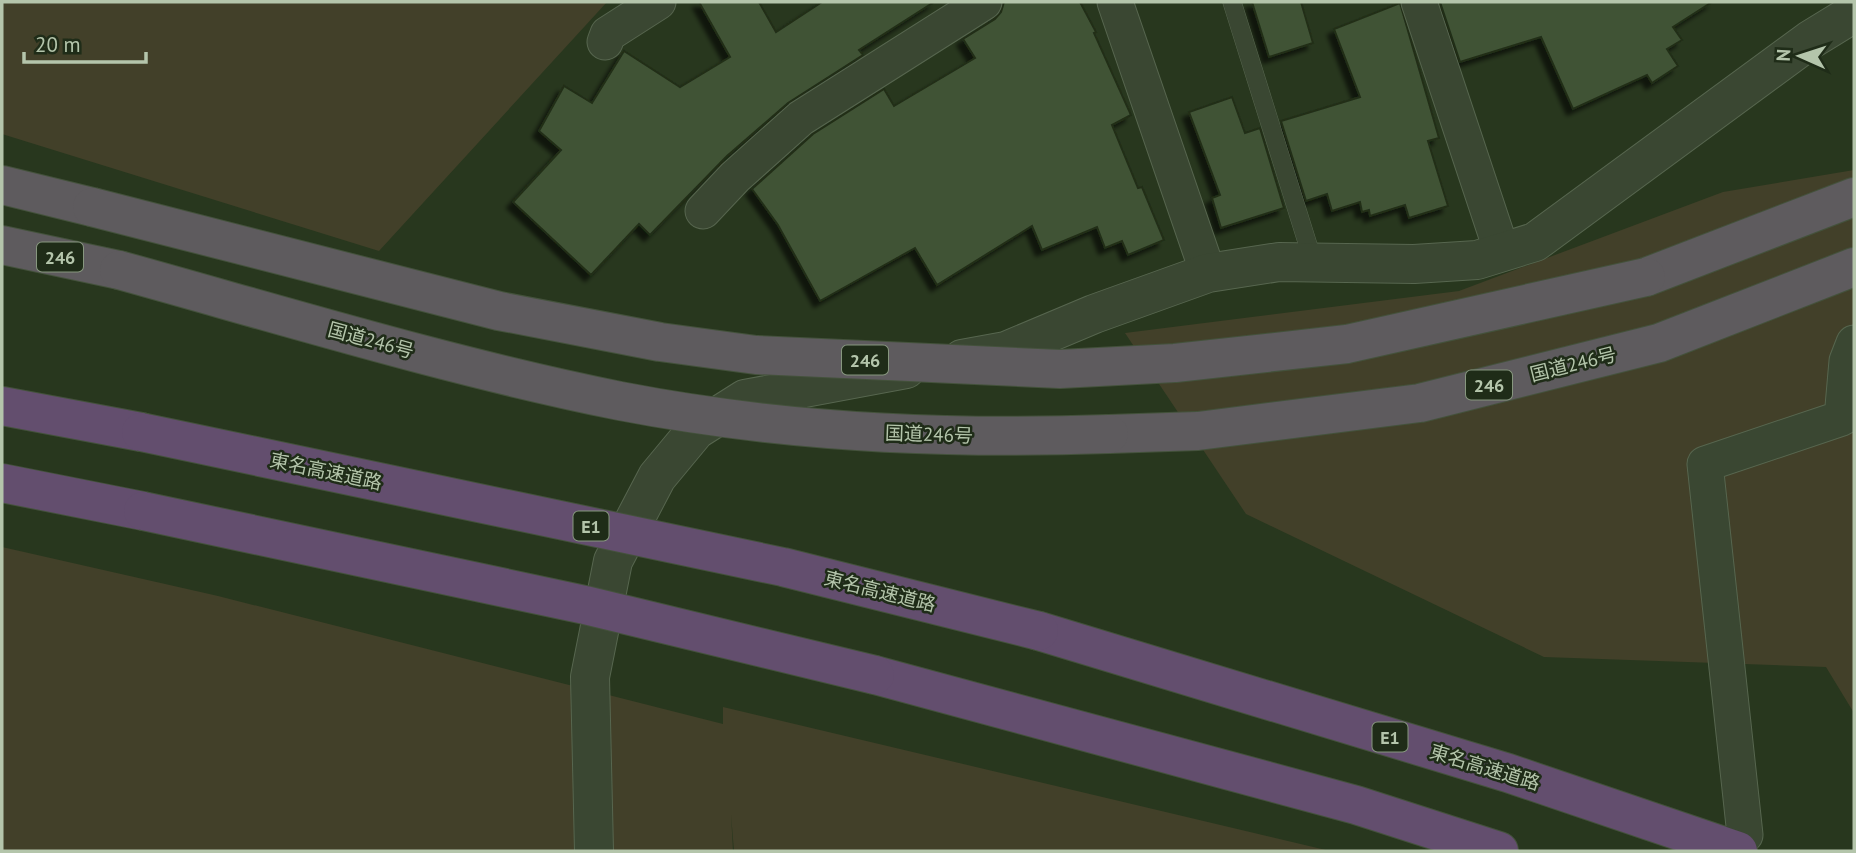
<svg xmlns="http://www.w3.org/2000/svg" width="1856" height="853" font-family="'PT Sans','Noto Sans JP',sans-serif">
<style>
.green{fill:#424029}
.building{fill:#405335;stroke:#212e19;stroke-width:2;filter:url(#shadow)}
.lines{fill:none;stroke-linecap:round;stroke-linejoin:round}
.service-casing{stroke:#57664f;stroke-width:19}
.minor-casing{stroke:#57664f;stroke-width:37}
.tertiary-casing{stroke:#57664f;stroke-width:40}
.trunk-casing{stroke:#44523c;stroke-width:40}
.motorway-casing{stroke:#44523c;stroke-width:40}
.service{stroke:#3a4732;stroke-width:18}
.minor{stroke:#3a4732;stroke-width:35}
.tertiary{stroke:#3a4732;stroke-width:38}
.trunk{stroke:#5e5b5e;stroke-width:38}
.motorway{stroke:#634e6e;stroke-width:38}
.trunk-bridge-casing{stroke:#44523c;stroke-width:40;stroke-linecap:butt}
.motorway-bridge-casing{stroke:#44523c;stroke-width:40;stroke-linecap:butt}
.trunk-bridge{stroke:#5e5b5e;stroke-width:38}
.motorway-bridge{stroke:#634e6e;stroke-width:38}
.labels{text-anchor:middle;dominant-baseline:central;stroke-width:5;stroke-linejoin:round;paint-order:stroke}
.shield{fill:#1f2c18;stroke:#87977f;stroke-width:2}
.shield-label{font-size:18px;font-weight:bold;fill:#b4c5ab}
.street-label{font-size:19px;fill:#b4c5ab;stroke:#1f2c18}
</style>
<defs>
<filter id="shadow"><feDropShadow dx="-6" dy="6" stdDeviation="2" flood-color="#0009"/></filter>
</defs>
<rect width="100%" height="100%" fill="#28371e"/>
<path class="green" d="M2,2H607L379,251L2,134Z
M1854,170V713L1826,667L1544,657L1246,514L1125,333L1459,291L1723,192Z
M2,547L218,596L723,724V707L1330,851H734L731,814L733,851H2Z"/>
<path class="building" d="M699,2H759L776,32L822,2H934L859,50L863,55L788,103L727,156L650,235L639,224L591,275L513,202L561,150L539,131L564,86L592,103L624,51L680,87L730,57Z
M1004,2H1080L1096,32L1094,33L1131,115L1112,125L1138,188L1142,187L1164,240L1128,255L1122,241L1105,248L1097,227L1042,250L1032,226L937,285L915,248L820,301L778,225L752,189L813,134L884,89L894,106L975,58L963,39L995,19L1001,12Z
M1252,2H1301L1313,43L1269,57Z
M1440,2H1712L1673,27L1682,40L1667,49L1678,66L1652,83L1647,75L1573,109L1541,37L1460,62Z
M1400,3L1439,138L1428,141L1448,206L1409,218L1405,205L1370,216L1369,210L1362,212L1360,202L1332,211L1327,194L1306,201L1281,121L1360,97L1334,29Z
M1232,97L1245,133L1260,128L1284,208L1221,228L1212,198L1220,195L1189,112Z"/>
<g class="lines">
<defs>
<path id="service" d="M1232,2L1313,261"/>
<path id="minor" d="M1115,2L1208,273
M1419,2L1502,252
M605,42L608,34L658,2
M703,211L735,177L801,118L984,2
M1745,835L1705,464L1842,418L1847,361L1854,343"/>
<path id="tertiary" d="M962,359L1006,351L1094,314L1208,273L1279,262L1414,264L1477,260L1535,242L1810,40L1854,13
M594,851L590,677L613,561L657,477L696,430L745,399L906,369"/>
<path id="trunk" d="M2,185L92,207
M2,245L119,270
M1646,277L1854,197
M1109,434L1198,431L1420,403L1659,343L1854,267"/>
<path id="motorway" d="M2,406L141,432
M2,483L143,511
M1039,631L1508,773L1738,851
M875,675L1356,805L1499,851"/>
</defs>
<use href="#service" class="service-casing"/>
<use href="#minor" class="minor-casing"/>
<use href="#tertiary" class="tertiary-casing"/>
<use href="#trunk" class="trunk-casing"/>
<use href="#motorway" class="motorway-casing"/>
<use href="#service" class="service"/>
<use href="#minor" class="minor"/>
<use href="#tertiary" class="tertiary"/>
<use href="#trunk" class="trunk"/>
<use href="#motorway" class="motorway"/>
<defs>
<path id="trunk-bridge" d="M92,207L499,311L660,342L756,355L1060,369L1175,363L1347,344L1646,277
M119,270C285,316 451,367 620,401C780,432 946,440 1109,434"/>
<path id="motorway-bridge" d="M141,432L783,567L1039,631
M143,511L585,605L875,675"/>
</defs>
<use href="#trunk-bridge" class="trunk-bridge-casing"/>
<use href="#motorway-bridge" class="motorway-bridge-casing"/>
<use href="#trunk-bridge" class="trunk-bridge"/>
<use href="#motorway-bridge" class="motorway-bridge"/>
</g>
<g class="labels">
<g class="shield">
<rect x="37" y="242.5" width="46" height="29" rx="5"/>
<rect x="842" y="345.5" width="46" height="29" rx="5"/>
<rect x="1466" y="370.5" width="46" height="29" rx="5"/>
<rect x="573.5" y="511.5" width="35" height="29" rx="5"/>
<rect x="1372.5" y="722.5" width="35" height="29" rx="5"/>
</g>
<g class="shield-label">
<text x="60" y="257">246</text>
<text x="865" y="360">246</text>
<text x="1489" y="385">246</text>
<text x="591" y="526">E1</text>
<text x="1390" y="737">E1</text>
</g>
<g class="street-label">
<text transform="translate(371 340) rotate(15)">国道246号</text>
<text transform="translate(1573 364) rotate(-14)">国道246号</text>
<text transform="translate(929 434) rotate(2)">国道246号</text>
<text transform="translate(326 471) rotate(12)">東名高速道路</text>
<text transform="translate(880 591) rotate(14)">東名高速道路</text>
<text transform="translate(1485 767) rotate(17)">東名高速道路</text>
</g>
</g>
<rect width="1856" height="853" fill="none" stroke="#b4c5ab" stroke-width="7"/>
<g transform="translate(1800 56) rotate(273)" stroke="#1f2c18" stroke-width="5" paint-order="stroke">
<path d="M0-5L12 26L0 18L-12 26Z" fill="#b4c5ab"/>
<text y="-10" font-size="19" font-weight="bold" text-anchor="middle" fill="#b4c5ab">N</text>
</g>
<path d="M24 52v10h122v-10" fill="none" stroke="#b4c5ab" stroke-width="3.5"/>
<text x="35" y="52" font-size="21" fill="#b4c5ab" stroke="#1f2c18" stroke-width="5" paint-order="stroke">20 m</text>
</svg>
